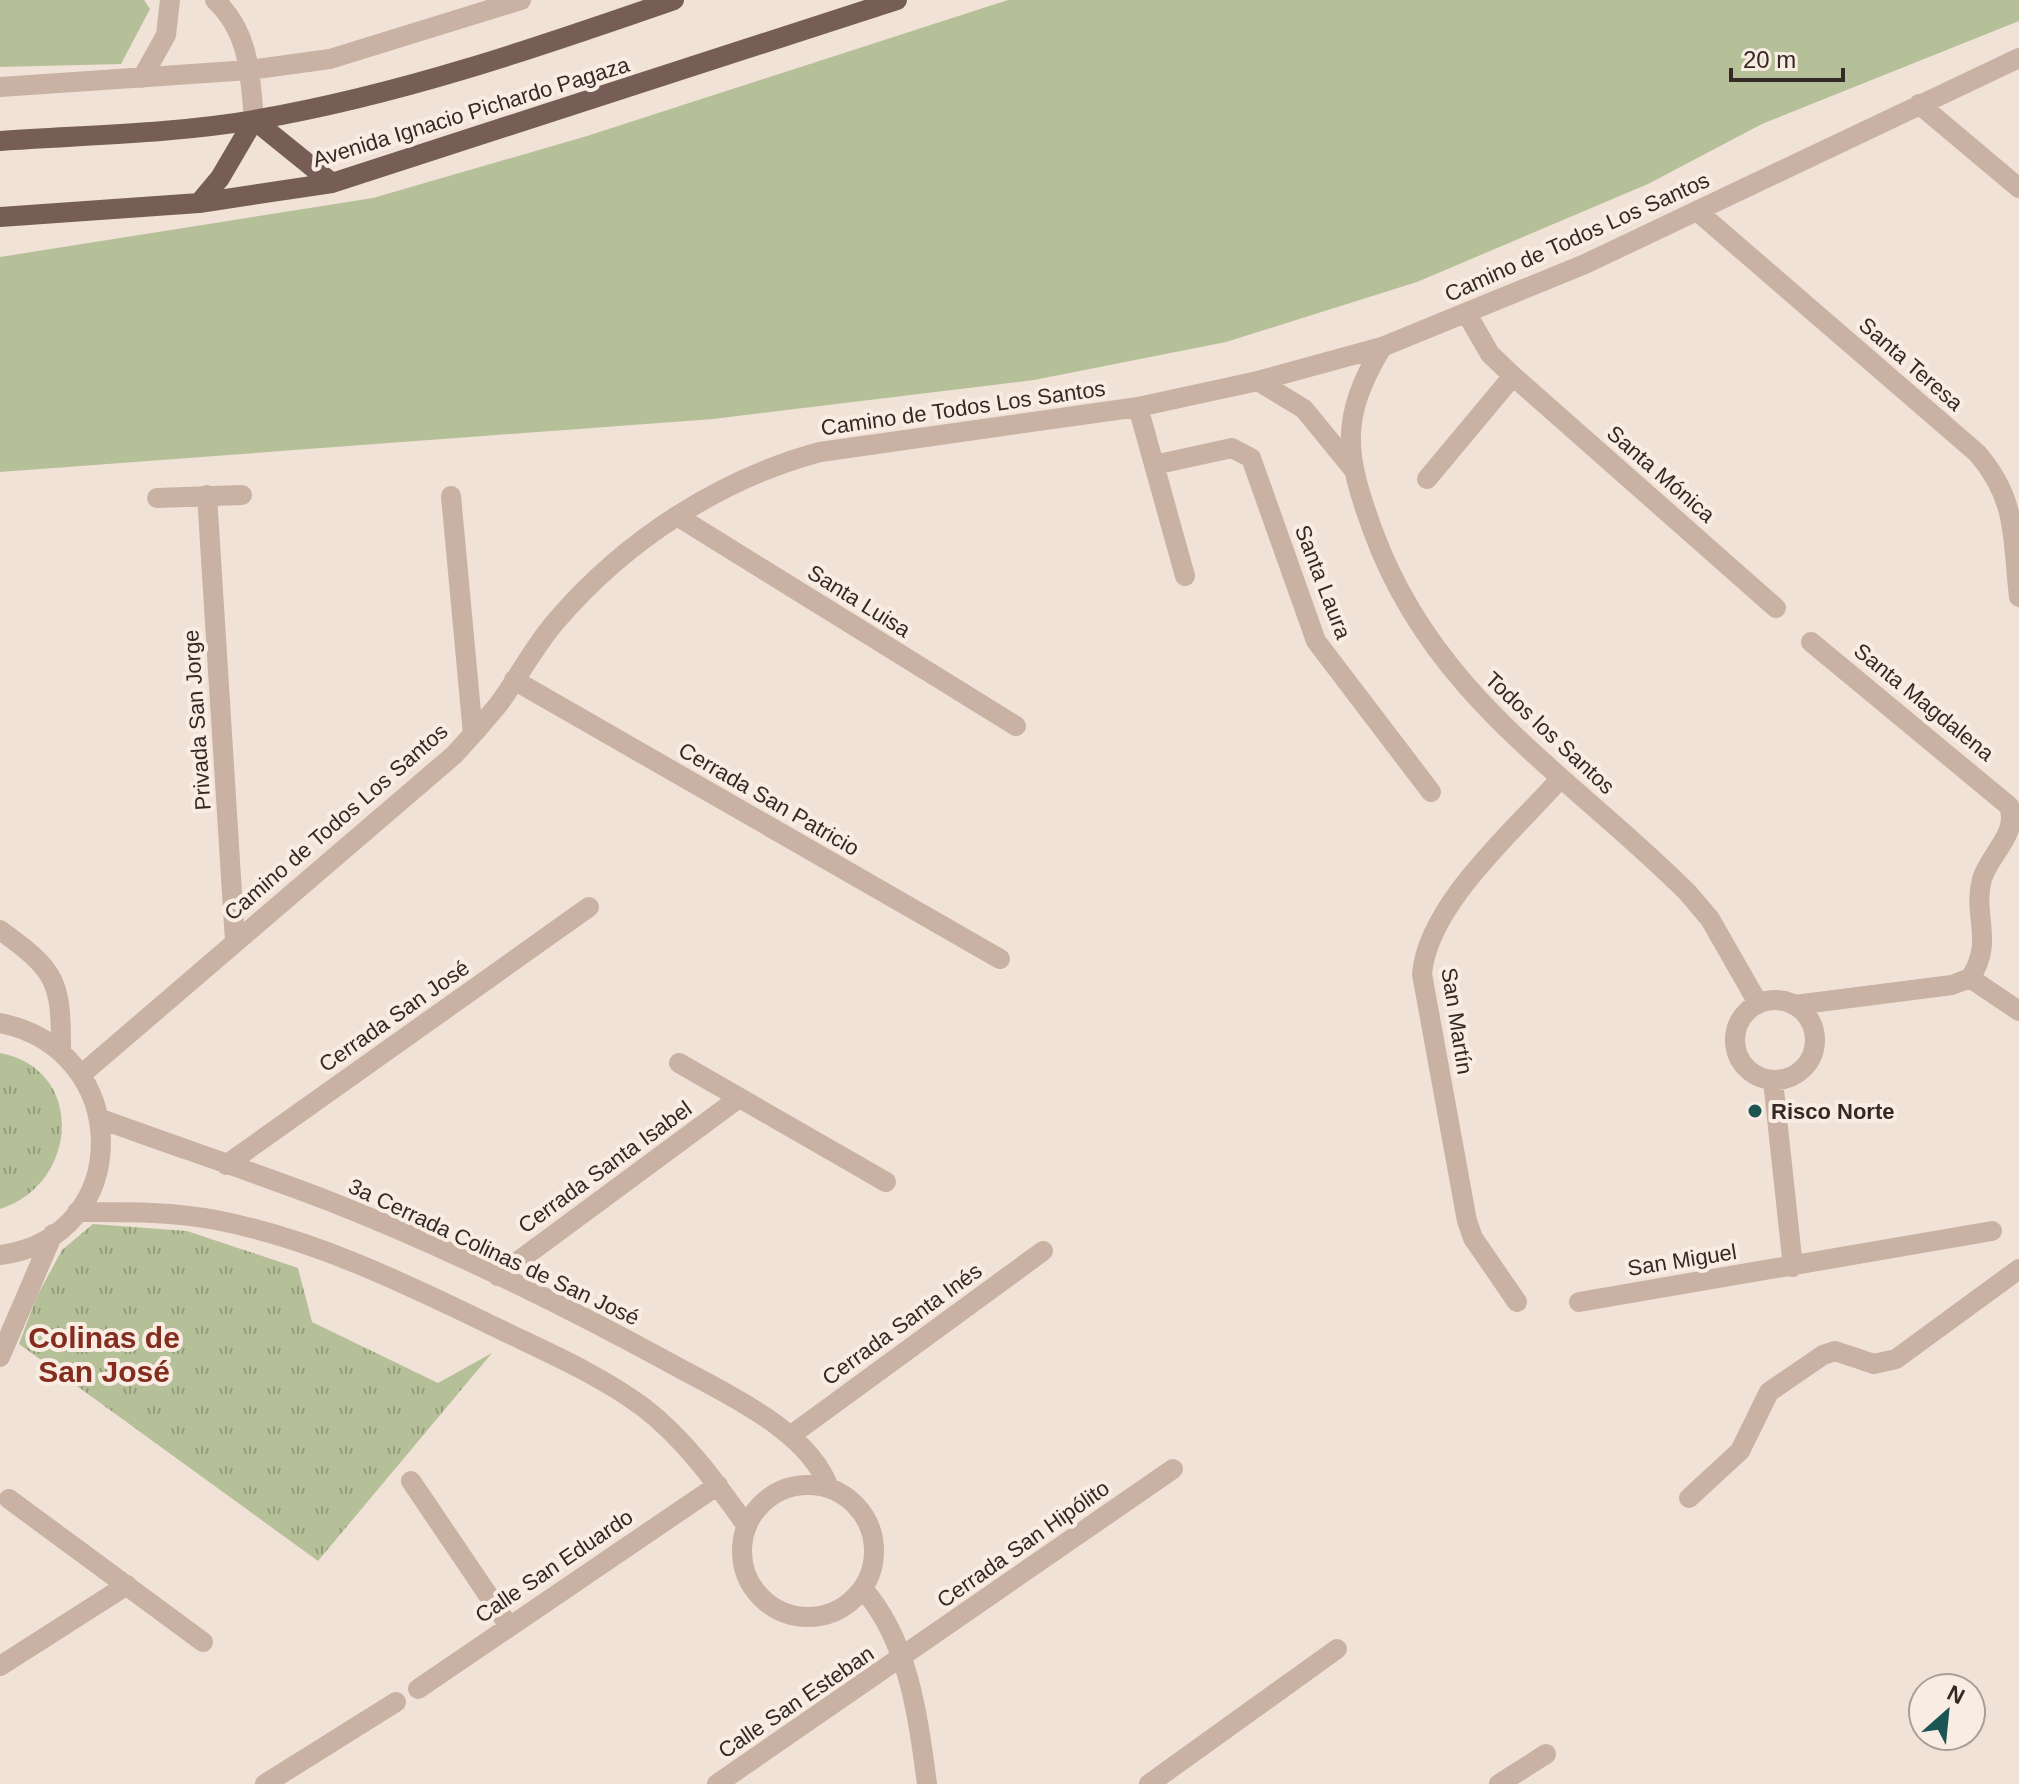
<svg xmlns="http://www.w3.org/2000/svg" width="2019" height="1784" font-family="Helvetica,sans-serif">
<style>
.green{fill:#b6c098}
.park{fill:url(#park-tufts)}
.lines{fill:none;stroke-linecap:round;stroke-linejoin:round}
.minor{stroke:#c9b1a3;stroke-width:20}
.major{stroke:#765e56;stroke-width:20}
.poi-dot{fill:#1b5554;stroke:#f9ede3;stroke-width:3}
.labels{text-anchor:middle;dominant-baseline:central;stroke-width:8;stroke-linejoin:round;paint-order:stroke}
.street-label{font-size:22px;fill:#342925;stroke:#f9ede3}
.poi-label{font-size:22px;font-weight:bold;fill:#342925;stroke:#f9ede3;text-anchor:start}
.district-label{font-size:30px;font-weight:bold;fill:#842c1e;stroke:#f9ede3}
</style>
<defs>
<pattern id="park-tufts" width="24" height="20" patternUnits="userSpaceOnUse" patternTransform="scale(2)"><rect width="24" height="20" fill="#b6c098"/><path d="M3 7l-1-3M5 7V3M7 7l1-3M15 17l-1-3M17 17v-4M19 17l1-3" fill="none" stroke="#959c7c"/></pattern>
</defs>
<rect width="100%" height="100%" fill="#f1e2d7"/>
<path class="green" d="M0,0H144L150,9L121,64L0,67Z
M1008,0H2019V21L1762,124L1648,184L1417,282L1226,342L1034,380L713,419L0,472V257L373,198L587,136Z"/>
<path class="park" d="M0,1053C86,1069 79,1184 0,1209Z
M93,1224L187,1231L298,1268L312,1322L438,1383L492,1353L318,1561L19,1344L37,1296L62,1250Z"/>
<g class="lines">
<path class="minor" d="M215,0C250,33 250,75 254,120
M142,78L166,35L170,0
M0,87L250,70L330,59L521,0
M1919,104L2019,188
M1697,211L1977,453C2018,500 2012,538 2019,597
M1467,314L1490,354L1513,376L1776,608
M1382,347C1339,419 1345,454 1373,531C1434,698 1569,774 1688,893L1710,919L1758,1003
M1258,381L1304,409L1353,469
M1138,407L1185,576
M1154,465L1232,448L1251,458L1316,641L1431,792
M1427,479L1513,376
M207,495L235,941
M451,496L473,734
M157,498L242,495
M677,516L1016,726
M1811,642L2009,806C2019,834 1990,853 1982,879C1972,916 1995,941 1970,978
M514,680L1000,959
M0,930C57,971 61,981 61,1050
M1735 1040a40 40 0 1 1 80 0a40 40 0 1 1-80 0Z
M1795,1005L1952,985L1970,978L2019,1011
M0,1023C133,1049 136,1237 0,1255
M679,1063L886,1182
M82,1074L454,755C469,739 484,722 498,705C519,677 534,646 557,620C625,541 719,479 820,452L1138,407L1258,381L1382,347L1585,264L2019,58
M1773,1081L1793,1267
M101,1119C177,1147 254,1172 329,1201C446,1247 560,1303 670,1363C722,1392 808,1429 829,1488
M226,1165L589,907
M77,1212C123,1212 170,1211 216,1220C314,1239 404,1283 493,1326C544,1351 597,1373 643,1407C685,1439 716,1483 746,1525
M498,1276L739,1098
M1517,1302L1473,1238L1467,1221L1422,974C1428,904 1515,830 1560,779
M1579,1302L1992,1231
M0,1357L53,1234
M790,1436L1043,1251
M411,1481L509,1626
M742 1551a66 66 0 1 1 132 0a66 66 0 1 1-132 0Z
M1689,1498L1740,1451L1769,1392L1823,1355L1835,1351L1874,1364L1896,1359L2019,1269
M9,1499L203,1642
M863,1589C909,1641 918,1717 927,1784
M0,1666L127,1585
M418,1689L718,1485
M265,1784L396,1702
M717,1784L1173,1469
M1149,1784L1337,1649
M1499,1784L1546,1754"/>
<path class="major" d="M254,120L332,183
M0,141C84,135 171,134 254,120C399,95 536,48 674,0
M199,203L220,178L254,120
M0,217L199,203L332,183L897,0"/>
</g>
<circle class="poi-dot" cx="1755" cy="1111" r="8"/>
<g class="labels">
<g class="street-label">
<text transform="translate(471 112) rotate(-17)">Avenida Ignacio Pichardo Pagaza</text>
<text transform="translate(1577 237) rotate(-24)">Camino de Todos Los Santos</text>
<text transform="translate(1911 364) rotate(41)">Santa Teresa</text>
<text transform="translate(963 408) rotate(-8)">Camino de Todos Los Santos</text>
<text transform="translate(1661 474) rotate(41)">Santa Mónica</text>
<text transform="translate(1323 582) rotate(69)">Santa Laura</text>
<text transform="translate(859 601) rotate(32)">Santa Luisa</text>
<text transform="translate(1924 702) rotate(39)">Santa Magdalena</text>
<text transform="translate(197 720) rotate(-94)">Privada San Jorge</text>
<text transform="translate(1550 733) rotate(43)">Todos los Santos</text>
<text transform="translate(769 799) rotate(30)">Cerrada San Patricio</text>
<text transform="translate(336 822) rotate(-41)">Camino de Todos Los Santos</text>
<text transform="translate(394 1016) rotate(-35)">Cerrada San José</text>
<text transform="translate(1457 1021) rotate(81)">San Martín</text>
<text transform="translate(605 1167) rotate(-36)">Cerrada Santa Isabel</text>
<text transform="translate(494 1252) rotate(25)">3a Cerrada Colinas de San José</text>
<text transform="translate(1682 1260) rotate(-9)">San Miguel</text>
<text transform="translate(902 1324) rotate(-36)">Cerrada Santa Inés</text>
<text transform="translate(1023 1544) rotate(-35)">Cerrada San Hipólito</text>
<text transform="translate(554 1566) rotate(-34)">Calle San Eduardo</text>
<text transform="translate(796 1702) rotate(-34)">Calle San Esteban</text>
</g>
<g class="poi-label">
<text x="1771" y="1111">Risco Norte</text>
</g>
<g class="district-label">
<text x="104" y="1337">Colinas de<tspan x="104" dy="34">San José</tspan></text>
</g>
</g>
<g transform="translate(1947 1712) rotate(27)"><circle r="38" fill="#f9ede3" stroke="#aa9f97" stroke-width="2"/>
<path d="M0-6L14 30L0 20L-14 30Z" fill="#1b5554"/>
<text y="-12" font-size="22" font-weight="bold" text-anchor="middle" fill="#342925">N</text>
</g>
<path d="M1731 68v12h112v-12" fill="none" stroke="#342925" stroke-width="4"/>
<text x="1743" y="68" font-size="24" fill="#342925" stroke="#f9ede3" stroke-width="6" paint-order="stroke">20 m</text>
</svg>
